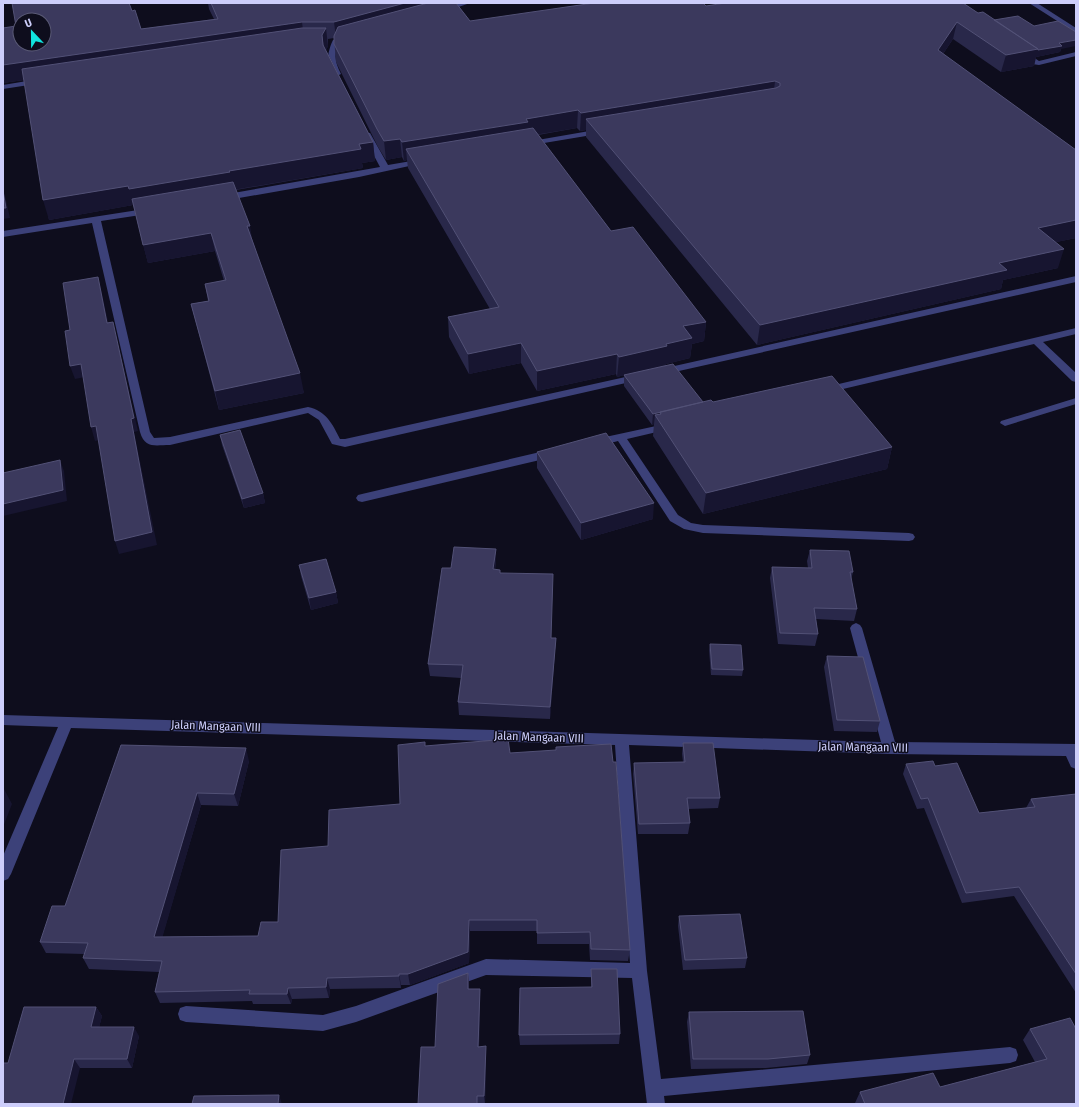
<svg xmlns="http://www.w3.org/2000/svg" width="1079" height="1107" font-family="'Fira Sans Condensed',sans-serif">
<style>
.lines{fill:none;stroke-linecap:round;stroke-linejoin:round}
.minor{fill:#3c4179;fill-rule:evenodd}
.wall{fill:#29284a}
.shaded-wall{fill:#171530}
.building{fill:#3b395d;stroke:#525176;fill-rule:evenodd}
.labels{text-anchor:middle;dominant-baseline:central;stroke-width:3;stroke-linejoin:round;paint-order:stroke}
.street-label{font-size:12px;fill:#cdcefb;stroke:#0e0d1d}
</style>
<rect width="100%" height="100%" fill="#0e0d1d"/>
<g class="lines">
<path class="minor" d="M460,3H470L444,12L439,11Z
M1029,3H1037L1076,28V33Z
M333,40H339L340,42C333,54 335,62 341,74L337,76C323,71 328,50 333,40Z
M1018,51H1024L1039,61L1076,52V56L1039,65L1032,64L1018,55Z
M39,79H42V83L3,89V85Z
M601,129H604V133L526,146L522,144L526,142Z
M364,133H370L388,165L423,159L427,161L423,163L359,177L222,201L218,198L222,195L380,167L363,135Z
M151,208L154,209L155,211L154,213L101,221L150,432L154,438L170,437L308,407C326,411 332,423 340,439H345L639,374L644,377L639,380L345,447L332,444L319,420L308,413L170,445C155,445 145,449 140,432L92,223L3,237V231Z
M1076,276V282L661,375L656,372L661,369Z
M1076,328V334L1043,342L1076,373V382L1072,381L1034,344L826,393L821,390L826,387Z
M1076,398V404L1005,426L1000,423L1001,421Z
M670,423L674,424L675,426L674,428L627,439L678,515L691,523L703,525L909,533L913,534L915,537L913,540L909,541L703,533L684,529L670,521L618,441L596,447L592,445L591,443L592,441L596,439Z
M553,449L557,450L559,453L557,456L362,502L358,501L356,498L358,495L362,494Z
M856,623L860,625L862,628L895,742L1076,744V769L1071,767L1066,756L890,754L629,745L647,971L661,1079L1010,1047L1016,1049L1018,1055L1016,1061L1010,1063L664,1096L665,1104H647L632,978L486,975L356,1022L323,1031L186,1022L180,1020L178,1014L180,1008L186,1006L323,1015L356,1006L486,959L630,963L615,745L71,728L11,874L8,879L3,881V856L58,727L3,725V715L881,742L850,628L852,625Z"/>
</g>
<path class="wall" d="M208,3H456L470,21L706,6L978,13L1061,49L1060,52L1036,57L1034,66L1001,72L953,39L943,54L1076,150V238L1056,242L1058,268L1003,280L1001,289L757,345L586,137V130L580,131L577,128L538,135L611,231L706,322L704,341L692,344L690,358L666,364V365L703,402H713L892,447L887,469L703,514L653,436L654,424L652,425L624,386V375L617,377L616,374L537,391L521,363L469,374L449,337L448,317L490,309L408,168L407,160L404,161L402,157L386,160L378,147L336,62L334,38L328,39V46L326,50L373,142L375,161L362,163L363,168L236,190L252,239L304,393L219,410L196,323L191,304L208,301L205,284L224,281L215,251L148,263L133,205L49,220L24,80L3,83V28L132,11L141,29L214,19L209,9Z
M220,435L263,493L265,503L244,508L222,445Z
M537,452L653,519L581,540L537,468Z
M496,549V561L495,569L500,570V573L551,638H556L555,651L550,719L459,715L458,702L461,678L430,676L428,664L451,568Z
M810,550L853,572L851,580L857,609L854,621L816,619L818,634L815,646L778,644L770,578L772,567L808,568L807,561Z
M299,565L336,592L338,603L311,610L301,576Z
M710,644L743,670L742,676L711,675L709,650Z
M827,656L880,721L877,732L834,731L824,667Z
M683,743L720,798L718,808L688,809L690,823L688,834H638L633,774L634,763L683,762L682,754Z
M121,745L249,761L238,806L201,805L162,937L258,936L278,922L328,846L400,804L425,746L510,753L630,950L628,961L590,960L589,944H537V931H470L469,963L410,985H401V988L330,989L329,998L292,999L291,1004H253L252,1001L160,1003L155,992L159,972L89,969L83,958L84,954L46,953L40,942L65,906Z
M906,764L935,766L979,813L1026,808L1031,799L1076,794V993L1014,896L962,903L924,808L917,809L903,774Z
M679,916L747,958L745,968L683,970L678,926Z
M591,969L620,1034L619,1044L520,1045L519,1035L591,987Z
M468,973L469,989H480V998L479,1047L486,1055L485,1104H395H418L435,1047Z
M96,1007L102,1016L99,1027L139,1036L132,1068H80L8,1063Z
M689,1012L810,1055L807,1064L766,1068L691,1069L687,1022Z
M1030,1029L1076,1104H855V1103L860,1092L940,1087L1035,1062L1023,1040Z"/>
<path class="shaded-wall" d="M405,3H447L336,38L334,22Z
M302,22L304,39L3,83V65Z
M957,22L953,39L934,67L938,50Z
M326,28L328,46L325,53L322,35Z
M1076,40V46L1061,49L1060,52L1036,57L1034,66L1001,72L1006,55Z
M775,81L773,99L586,119V130L580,131L581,113Z
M578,110L577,128L528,136L406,149L407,160L404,161L402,142L526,119Z
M400,139L402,157L386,160L384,141Z
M373,142L375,161L362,163L363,168L233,190L133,205L49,220L43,200L128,186L229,171Z
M3,187L10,218L3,219Z
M1076,220V238L1032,247L1038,228Z
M247,226H250L253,244Z
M211,233L215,251L148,263L143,245Z
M1064,249L1058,268L1003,280L1001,289L757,345L760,325L999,263Z
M98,277L101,289L111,336L107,323Z
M113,322L116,335L138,431L134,432L157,545L119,554L115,541L131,419Z
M706,322L704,341L692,344L690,358L666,364V366L617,377L619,357L666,344L683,326Z
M521,343V363L469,374L468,354Z
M617,354L616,374L537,391V371Z
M81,364L85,377L75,379L70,366Z
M300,373L304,393L219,410L215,391Z
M660,412L659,421L655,415L654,424L652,425L653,414Z
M96,426L100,440L95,441L91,427Z
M892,447L887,469L703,514L706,493Z
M60,460L64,471L67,501L3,516V504Z
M263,493L265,503L244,508L242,499Z
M654,503L653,519L581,540V523Z
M496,549V561L494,582L493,569Z
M336,592L338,603L311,610L309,598Z
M556,638L555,651L550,719V707Z
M246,748L249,761L238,806L234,794Z
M4,789L12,804L3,827V791Z
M197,793L201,805L159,949L154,937Z
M469,920L470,931L469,963L410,985L408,974Z
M468,973L469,983L468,998Z
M399,974L401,985V988L399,976Z
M327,978L330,989L329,998L326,987Z
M288,988L292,999L291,1004L287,994Z
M480,989V998L479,1055L478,1047Z
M96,1007L102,1016L97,1036L91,1027Z
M134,1027L139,1036L132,1068L127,1059Z
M486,1046V1055L485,1104L484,1096Z
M74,1059L80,1068L71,1104H63Z
M279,1095L282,1104H278Z"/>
<path class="building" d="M12,3H129L132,11L135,10L141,29L218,19L211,3H405L334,22H302L3,65V28L16,26ZM20,20H44V44H20Z
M428,3H456L470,21L594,3H703L706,6L725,3H963L978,13L983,12L1038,49L1006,55L957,22L938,50L1076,150V220L1038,228L1064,249L999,263L1007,270L760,325L586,119L776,88L780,86V83L775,81L581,113L578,110L526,119L528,122L402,142L400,139L384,141L377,129L334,44V36L338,27Z
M1018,16L1034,26L1058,21L1076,32V40L1059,43L1062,46L1038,50V49L994,20Z
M302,28H326L322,35L323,45L373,142L359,144L361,149L229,171L230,172L129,189L128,186L43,200L22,69Z
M533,128L611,231L633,227L706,322L683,326L692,338L666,344L667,346L619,357L617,354L537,371L521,343L468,354L448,317L499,307L406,149Z
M233,182L250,226H247L300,373L215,391L191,304L209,301L205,284L226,280L211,233L143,245L132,199Z
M3,191L6,208H3Z
M98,277L107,323L113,322L134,418L131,419L152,532L115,541L96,426L91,427L81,364L70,366L65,331L70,330L63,283Z
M673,364L703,402L653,414L624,375Z
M832,376L892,447L706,493L655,415L661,414L660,412L711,400L713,402Z
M240,430L263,493L242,499L220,435Z
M606,433L654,503L581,523L537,452Z
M60,460L63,490L3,504V473Z
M454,547L496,549L493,569L500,570V573L553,574L551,638H556L550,707L458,702L463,665L428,664L442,568H451Z
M810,550L849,551L853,572H850L857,609L814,608L818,634L780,633L772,567L812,568Z
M326,559L336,592L309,598L299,565Z
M710,644L741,645L743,670L712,669Z
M827,656L863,657L880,721L837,720Z
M508,739L510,753L556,750V747L611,744L613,762H616L630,950L591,949L590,932L537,933V920H469L468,952L408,974H399V976L327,978L326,987L288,988L287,994H249L250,990L155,992L162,961L83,958L88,943L40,942L52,906H65L121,745L246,748L234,794L197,793L154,937L258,936L261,922H278L281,850L328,846L329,810L400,804L398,745L425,742V746Z
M683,743H713L720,798H687L690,823L639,824L634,763L685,762Z
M933,761L935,766L957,763L979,813L1035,807L1031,799L1076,794V894H1075L1076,895V974L1019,887L966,893L928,798L921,799L906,764Z
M740,914L747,958L685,960L679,916Z
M591,969H617L620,1034L519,1035L520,988L592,987Z
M468,973V989H480L478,1047L486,1046L484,1096H477V1104H395H418L421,1047H435L438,984Z
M24,1007H96L91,1027H134L127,1059H74L63,1104H3V1063H8Z
M803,1011L810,1055L768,1059H693L689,1012Z
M1070,1018L1076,1029V1104H865L860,1092L933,1073L940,1087L1047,1059L1030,1029Z
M279,1095L278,1104H192L194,1096Z"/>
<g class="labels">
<g class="street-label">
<text transform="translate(216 726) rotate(2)">Jalan Mangaan VIII</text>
<text transform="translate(539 737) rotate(2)">Jalan Mangaan VIII</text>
<text transform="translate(863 747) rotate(1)">Jalan Mangaan VIII</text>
</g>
</g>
<rect width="1079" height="1107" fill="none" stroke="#cdcefb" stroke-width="8"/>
<g transform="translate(32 32) rotate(338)"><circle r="19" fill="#0e0d1d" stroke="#5a5a76"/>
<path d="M0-3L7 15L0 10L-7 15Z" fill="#11e3de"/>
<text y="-6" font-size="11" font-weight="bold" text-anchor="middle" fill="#cdcefb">U</text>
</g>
</svg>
